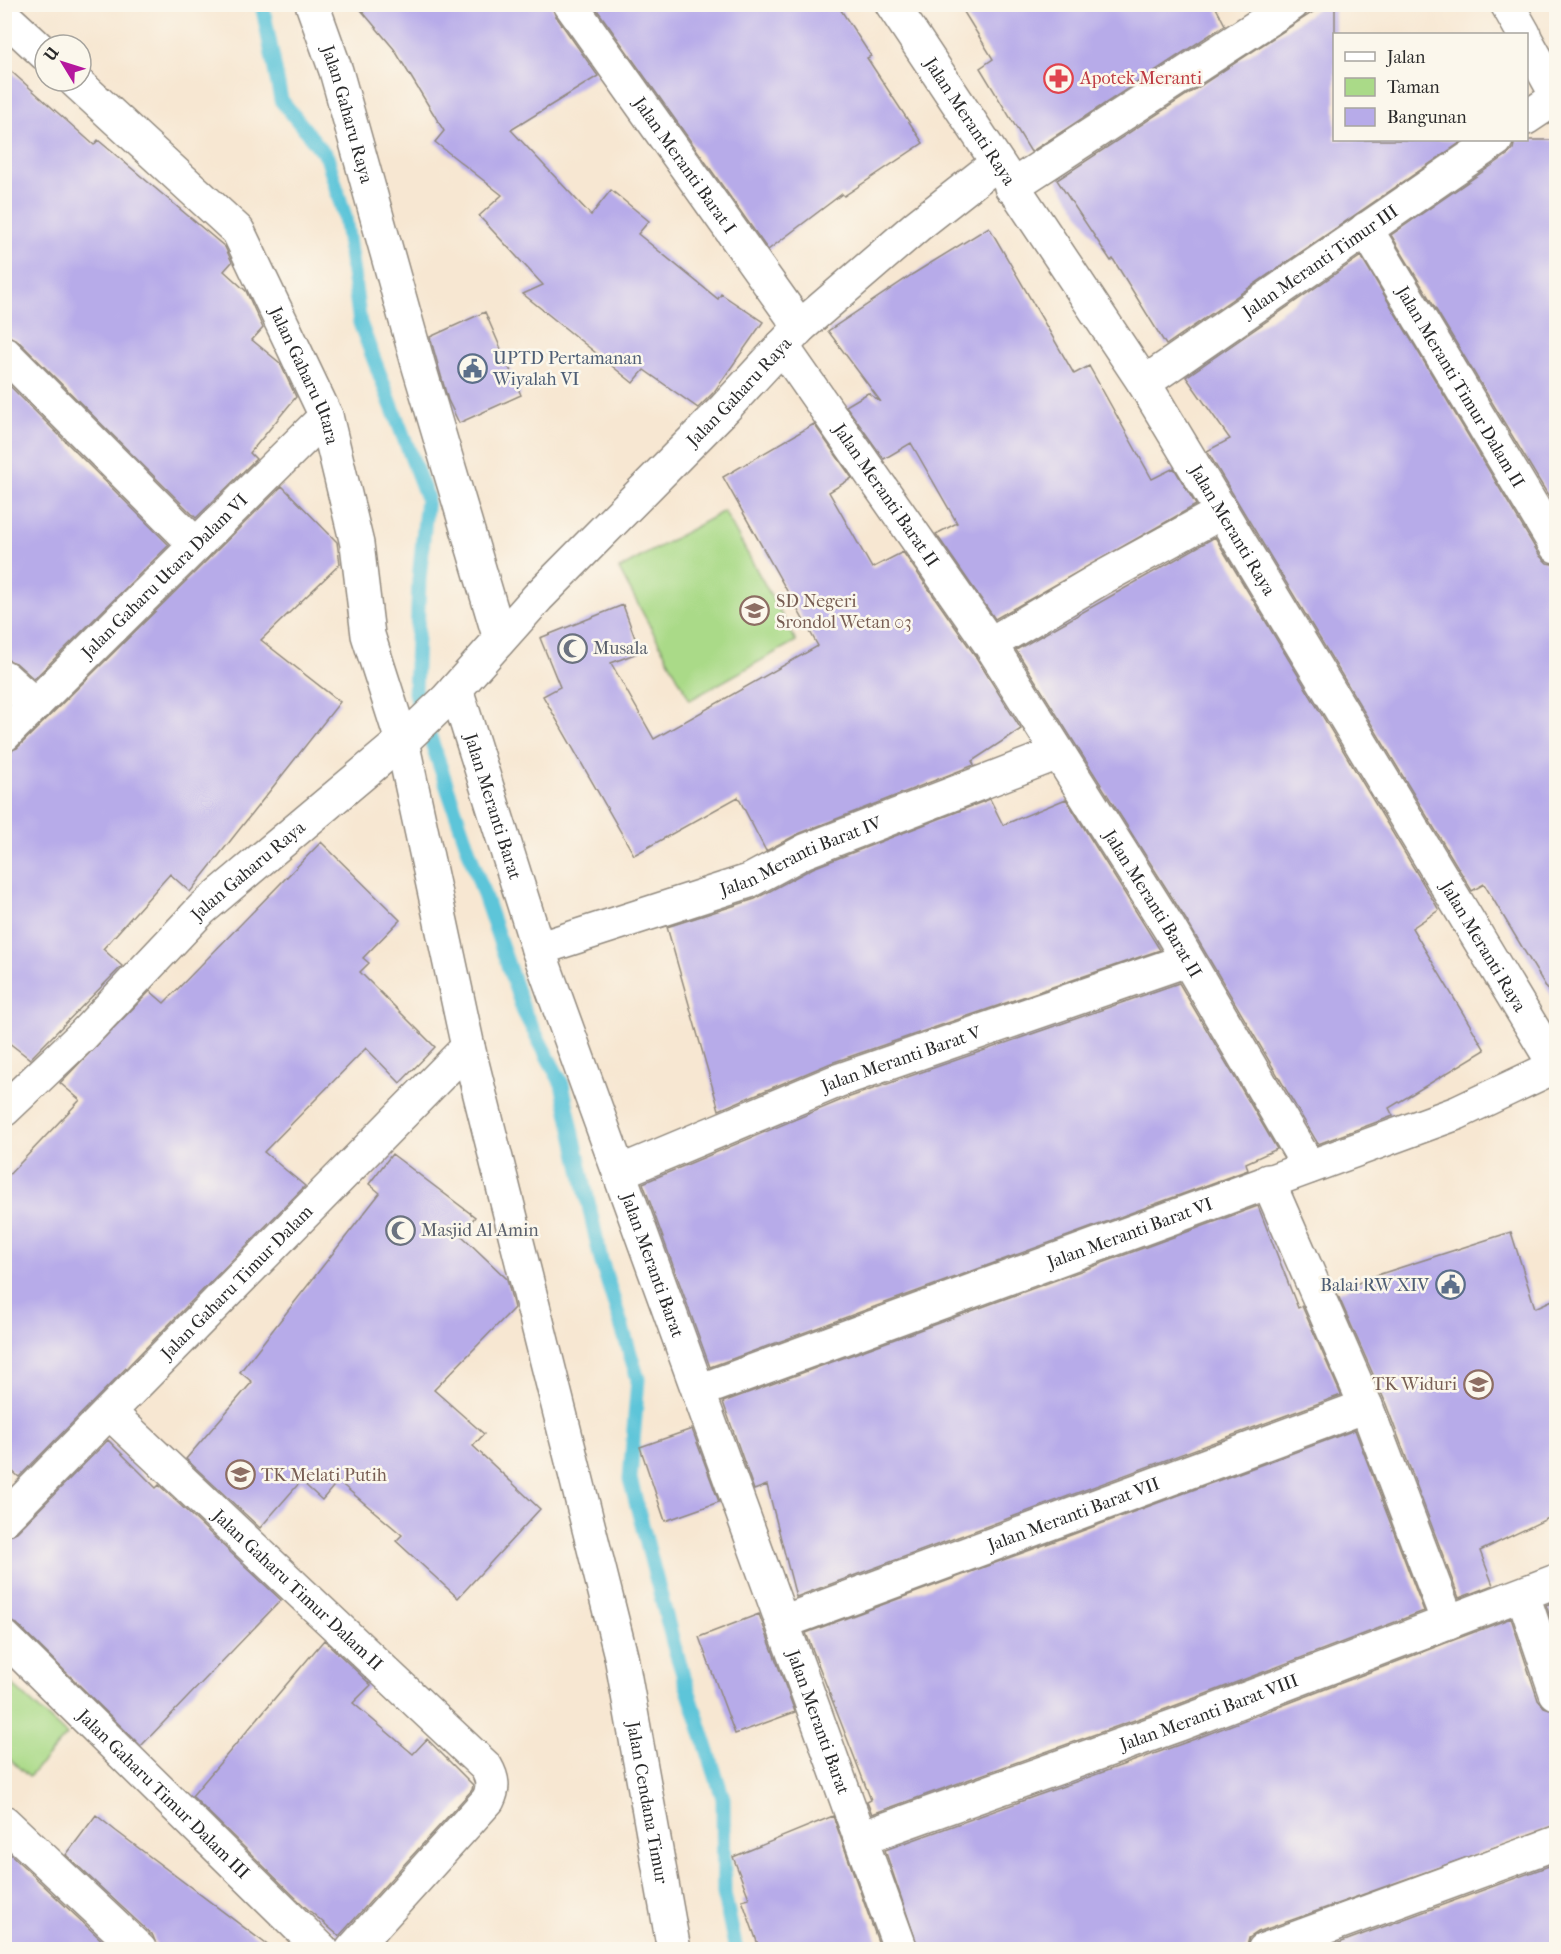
<svg xmlns="http://www.w3.org/2000/svg" width="1561" height="1954" font-family="'IM FELL French Canon',serif">
<style>
.green{fill:#aada88;stroke:#6a825a;stroke-width:1.5}
.lines{fill:none;stroke-linecap:round;stroke-linejoin:round}
.stream{stroke:#5dc5d9;stroke-width:15}
.building{fill:#b7abe9}
.minor-casing{stroke:#91897e;stroke-width:36}
.tertiary-casing{stroke:#91897e;stroke-width:36}
.minor{stroke:#fff;stroke-width:33}
.tertiary{stroke:#fff;stroke-width:33}
.labels{text-anchor:middle;dominant-baseline:central;stroke-width:5;stroke-linejoin:round;paint-order:stroke}
.health-label{font-size:18px;fill:#be3a42;stroke:#fbf7ec;text-anchor:start}
.street-label{font-size:18px;fill:#2b2b2b;stroke:#fbf7ec}
.service-label{font-size:18px;fill:#4e5e75;stroke:#fbf7ec;text-anchor:start}
.education-label{font-size:18px;fill:#785e54;stroke:#fbf7ec;text-anchor:start}
.worship-label{font-size:18px;fill:#5b616d;stroke:#fbf7ec;text-anchor:start}
</style>
<rect width="100%" height="100%" fill="#fbf7ec"/>
<filter id="ink" filterUnits="userSpaceOnUse"><feTurbulence type="fractalNoise" baseFrequency=".0167" numOctaves="2"/><feDisplacementMap in="SourceGraphic" scale="12" xChannelSelector="R" yChannelSelector="G"/><feConvolveMatrix kernelMatrix="1 2 1 2 8 2 1 2 1" color-interpolation-filters="sRGB"/></filter>
<filter id="wash" filterUnits="userSpaceOnUse"><feTurbulence type="fractalNoise" baseFrequency=".008" numOctaves="4" result="noise"/><feDisplacementMap in="SourceGraphic" scale="24" xChannelSelector="R" yChannelSelector="G"/><feGaussianBlur stdDeviation="1.35" result="paint"/><feColorMatrix in="noise" values="0 0 0 0 0 0 0 0 0 0 0 0 0 0 0 0 0 1.4 0 .05"/><feComposite in="paint" operator="in"/></filter>
<g filter="url(#wash)">
<rect width="100%" height="100%" fill="#f7e7d2"/>
<path class="green" d="M724,511L796,641L690,700L619,569Z
M5,1678L67,1735L29,1777L5,1755Z"/>
<g class="lines">
<path class="stream" d="M262,4L281,100L327,157L345,217L360,323L427,498L419,580L415,693L524,1012L562,1084L601,1260L638,1379L630,1479L674,1646L723,1798L724,1893L736,1950"/>
</g>
<g id="blocks">
<path class="building" d="M356,4H551L555,15L598,76L511,130L591,215L611,190L649,221L638,234L718,299L721,294L763,322L714,392L698,408L644,370L633,383L523,294L543,285L479,216L502,195L435,142L444,131L394,49Z
M593,4H837L871,56L867,58L923,143L844,196L842,194L768,250Z
M959,4H1214L1225,25L1031,152L980,68L993,59Z
M1325,4H1335V140H1464L1166,345L1113,259L1111,261L1057,180Z
M4,65L94,145L98,140L225,247L232,262L224,271L246,291L263,328L252,340L280,363L296,397L250,453L256,459L196,518L17,340L4,335Z
M1515,140H1557V510L1391,235L1507,155L1513,149Z
M989,227L1074,374L1089,366L1152,479L1174,468L1196,505L995,619L936,534L957,523L911,443L884,459L846,406L868,393L881,402L828,331L913,274Z
M1361,256L1540,556L1547,563L1557,565V1005L1484,884L1472,891L1207,451L1230,439L1186,377Z
M485,312L521,395L459,423L448,400L430,337Z
M4,380L169,545L34,679L16,663L4,659Z
M814,424L852,478L829,492L872,568L903,552L974,654L1021,729L972,761L974,765L798,834L766,851L738,797L634,855L543,696L560,687L540,638L623,605L640,652L611,663L654,739L818,646L723,477Z
M282,486L337,542L340,564L261,640L340,702L190,892L170,874L103,949L122,966L30,1059L4,1039V753L17,748Z
M1215,537L1439,910L1412,928L1485,1050L1389,1108L1393,1116L1318,1144L1185,918L1016,650Z
M990,799L1003,825L1066,799L1160,950L831,1063L719,1110L667,927L755,899L813,868Z
M321,842L400,920L363,958L369,963L360,972L435,1047L400,1083L366,1048L264,1152L305,1186L19,1477L4,1464V1180L80,1100L60,1083L150,991L164,1003Z
M1179,983L1277,1149L1246,1163L1248,1170L710,1367L643,1183L844,1099Z
M392,1154L475,1217L461,1235L507,1279L514,1308L434,1390L484,1434L473,1446L540,1509L458,1598L396,1541L402,1535L338,1481L322,1500L301,1481L260,1528L186,1459L252,1382L240,1372L380,1193L369,1184Z
M1258,1206L1298,1308L1302,1306L1341,1395L796,1597L767,1485L754,1490L723,1402Z
M1511,1232L1535,1308L1557,1298V1514L1480,1551L1493,1585L1459,1598L1384,1399L1337,1293L1371,1277Z
M692,1429L719,1502L665,1521L640,1447Z
M1355,1430L1424,1611L1174,1706L872,1814L867,1802L871,1800L806,1633Z
M108,1440L156,1488L159,1485L281,1600L141,1746L17,1624L4,1619V1538L17,1532Z
M1557,1601V1636L1546,1605Z
M759,1614L795,1712L735,1734L699,1637Z
M1511,1618L1538,1700L1544,1707L1557,1711V1825L1258,1932L1249,1938L1246,1950H919L885,1850L1187,1742Z
M324,1640L371,1685L353,1703L413,1754L427,1739L473,1785L472,1790L339,1936L304,1906L192,1796Z
M96,1815L116,1831L274,1950H158L153,1936L66,1855Z
M833,1816L881,1950H760L742,1900L749,1898L733,1857Z
M4,1848L112,1950H4Z
M1557,1863V1950H1320Z"/>
</g>
</g>
<g filter="url(#ink)">
<use href="#blocks" fill-opacity="0" stroke="#91897e" stroke-width="1.5"/>
<g class="lines">
<defs>
<g id="minor">
<path id="s1" d="M312,4L336,71L419,367L500,639"/>
<path id="s2" d="M570,4L800,327"/>
<path d="M1507,4L1524,34"/>
<path d="M4,16L45,54"/>
<path d="M1526,40L1556,94"/>
<path id="s3" d="M75,81L238,231L326,416L357,544L368,635L402,741L468,1047L621,1656L674,1950"/>
<path d="M1526,118L1556,98"/>
<path d="M1011,187L1292,4"/>
<path id="s4" d="M1366,229L1556,546"/>
<path id="s5" d="M782,346L990,644L1169,928L1309,1167"/>
<path d="M4,353L196,545"/>
<path id="s6" d="M1144,383L1496,140"/>
<path d="M990,644L1100,579L1222,512"/>
<path d="M4,677L35,705"/>
<path id="s7" d="M456,689L538,949L901,1950"/>
<path id="s8" d="M4,735L326,416"/>
<path id="s9" d="M538,949L749,881L805,851L1058,753"/>
<path id="s10" d="M4,1110L83,1035L202,909L408,736L447,699L538,597L725,408L800,327L917,226L996,164"/>
<path id="s11" d="M620,1172L837,1081L1187,960"/>
<path d="M1268,1181L1366,1406L1448,1622"/>
<path id="s12" d="M699,1391L1457,1113L1556,1066"/>
<path id="s13" d="M110,1413L486,1767C493,1779 494,1788 488,1800L352,1950"/>
<path id="s14" d="M4,1519L468,1047"/>
<path d="M1523,1595L1556,1693"/>
<path id="s15" d="M783,1622L1366,1406"/>
<path id="s16" d="M4,1637L322,1950"/>
<path d="M4,1822L140,1950"/>
<path id="s17" d="M861,1838L1180,1724L1556,1581"/>
<path d="M1264,1950L1556,1843"/>
</g>
<g id="tertiary">
<path id="s18" d="M892,4L1144,383L1556,1067"/>
</g>
</defs>
<use href="#minor" class="minor-casing"/>
<use href="#tertiary" class="tertiary-casing"/>
<use href="#minor" class="minor"/>
<use href="#tertiary" class="tertiary"/>
</g>
</g>
<defs>
<symbol id="pharmacy-ring" viewBox="-11 -11 22 22"><circle r="9.5" fill="#fbf7ec" stroke="#e0444e" stroke-width="1.5"/><path d="M-2-6h4v4h4v4h-4v4h-4v-4h-4v-4h4Z" fill="#e0444e"/></symbol>
<symbol id="civic-ring" viewBox="-11 -11 22 22"><circle r="9.5" fill="#fbf7ec" stroke="#5c6f8a" stroke-width="1.5"/><path d="M-.6-6.5H3V-4.5H.6V-3L4-1V1h2V6H-6V1h2V-1L-.6-3ZM-1.2 2.5V6h2.4V2.5Z" fill="#5c6f8a"/></symbol>
<symbol id="school-ring" viewBox="-11 -11 22 22"><circle r="9.5" fill="#fbf7ec" stroke="#8d6e63" stroke-width="1.5"/><path d="M0-5L7-2L0 1L-7-2ZM-4 1L0 2.5L4 1V4Q0 6-4 4Z" fill="#8d6e63"/></symbol>
<symbol id="mosque-ring" viewBox="-11 -11 22 22"><circle r="9.5" fill="#fbf7ec" stroke="#6b7280" stroke-width="1.5"/><path d="M3.5-4.9A6 6 0 1 0 3.5 4.9A5 5 0 1 1 3.5-4.9Z" fill="#6b7280"/></symbol>
</defs>
<g fill-rule="evenodd">
<use href="#pharmacy-ring" x="1042" y="62" width="33" height="33"/>
<use href="#civic-ring" x="456" y="352" width="33" height="33"/>
<use href="#school-ring" x="738" y="594" width="33" height="33"/>
<use href="#mosque-ring" x="556" y="632" width="33" height="33"/>
<use href="#mosque-ring" x="384" y="1214" width="33" height="33"/>
<use href="#civic-ring" x="1434" y="1268" width="33" height="33"/>
<use href="#school-ring" x="1462" y="1368" width="33" height="33"/>
<use href="#school-ring" x="224" y="1458" width="33" height="33"/>
</g>
<g class="labels">
<g class="health-label">
<text x="1080" y="78">Apotek Meranti</text>
</g>
<g class="street-label">
<text stroke="none"><textPath href="#s1" startOffset="116">Jalan Gaharu Raya</textPath></text>
<text stroke="none"><textPath href="#s18" startOffset="141">Jalan Meranti Raya</textPath></text>
<text stroke="none"><textPath href="#s2" startOffset="198">Jalan Meranti Barat I</textPath></text>
<text stroke="none"><textPath href="#s6" startOffset="214">Jalan Meranti Timur III</textPath></text>
<text stroke="none"><textPath href="#s3" startOffset="381">Jalan Gaharu Utara</textPath></text>
<text stroke="none"><textPath href="#s4" startOffset="184">Jalan Meranti Timur Dalam II</textPath></text>
<text stroke="none"><textPath href="#s10" startOffset="1029">Jalan Gaharu Raya</textPath></text>
<text stroke="none"><textPath href="#s5" startOffset="182">Jalan Meranti Barat II</textPath></text>
<text stroke="none"><textPath href="#s18" startOffset="627">Jalan Meranti Raya</textPath></text>
<text stroke="none"><textPath href="#s8" startOffset="226">Jalan Gaharu Utara Dalam VI</textPath></text>
<text stroke="none"><textPath href="#s7" startOffset="123">Jalan Meranti Barat</textPath></text>
<text stroke="none"><textPath href="#s9" startOffset="279">Jalan Meranti Barat IV</textPath></text>
<text stroke="none"><textPath href="#s10" startOffset="342">Jalan Gaharu Raya</textPath></text>
<text stroke="none"><textPath href="#s5" startOffset="670">Jalan Meranti Barat II</textPath></text>
<text stroke="none"><textPath href="#s18" startOffset="1113">Jalan Meranti Raya</textPath></text>
<text stroke="none"><textPath href="#s11" startOffset="303">Jalan Meranti Barat V</textPath></text>
<text stroke="none"><textPath href="#s12" startOffset="459">Jalan Meranti Barat VI</textPath></text>
<text stroke="none"><textPath href="#s7" startOffset="609">Jalan Meranti Barat</textPath></text>
<text stroke="none"><textPath href="#s14" startOffset="332">Jalan Gaharu Timur Dalam</textPath></text>
<text stroke="none"><textPath href="#s15" startOffset="310">Jalan Meranti Barat VII</textPath></text>
<text stroke="none"><textPath href="#s13" startOffset="258">Jalan Gaharu Timur Dalam II</textPath></text>
<text stroke="none"><textPath href="#s17" startOffset="370">Jalan Meranti Barat VIII</textPath></text>
<text stroke="none"><textPath href="#s7" startOffset="1095">Jalan Meranti Barat</textPath></text>
<text stroke="none"><textPath href="#s16" startOffset="224">Jalan Gaharu Timur Dalam III</textPath></text>
<text stroke="none"><textPath href="#s3" startOffset="1851">Jalan Cendana Timur</textPath></text>
</g>
<g class="service-label">
<text x="493" y="358">UPTD Pertamanan<tspan x="493" dy="21">Wiyalah VI</tspan></text>
<text x="1429" y="1285" text-anchor="end">Balai RW XIV</text>
</g>
<g class="education-label">
<text x="776" y="601">SD Negeri<tspan x="776" dy="21">Srondol Wetan 03</tspan></text>
<text x="1457" y="1384" text-anchor="end">TK Widuri</text>
<text x="261" y="1475">TK Melati Putih</text>
</g>
<g class="worship-label">
<text x="593" y="648">Musala</text>
<text x="421" y="1230">Masjid Al Amin</text>
</g>
</g>
<rect width="1561" height="1954" fill="none" stroke="#fbf7ec" stroke-width="24"/>
<rect x="1333" y="33" width="195" height="108" fill="#fbf7ec" stroke="#a8a59f" stroke-width="1.5"/>
<rect x="1345" y="52" width="30" height="9" fill="#ffffff" stroke="#a8a59f" stroke-width="1.5"/>
<text x="1387" y="63" font-size="18" fill="#2b2b2b">Jalan</text>
<rect x="1345" y="78" width="30" height="18" fill="#aada88" stroke="#a8a59f" stroke-width="1.5"/>
<text x="1387" y="93" font-size="18" fill="#2b2b2b">Taman</text>
<rect x="1345" y="108" width="30" height="18" fill="#b7abe9" stroke="#a8a59f" stroke-width="1.5"/>
<text x="1387" y="123" font-size="18" fill="#2b2b2b">Bangunan</text>
<g transform="translate(63 63) rotate(308)"><circle r="28" fill="#fbf7ec" stroke="#a8a59f" stroke-width="1.5"/>
<path d="M0-4.5L10 22L0 15L-10 22Z" fill="#b5179e"/>
<text y="-9" font-size="16" font-weight="bold" text-anchor="middle" fill="#2b2b2b">U</text>
</g>
</svg>
